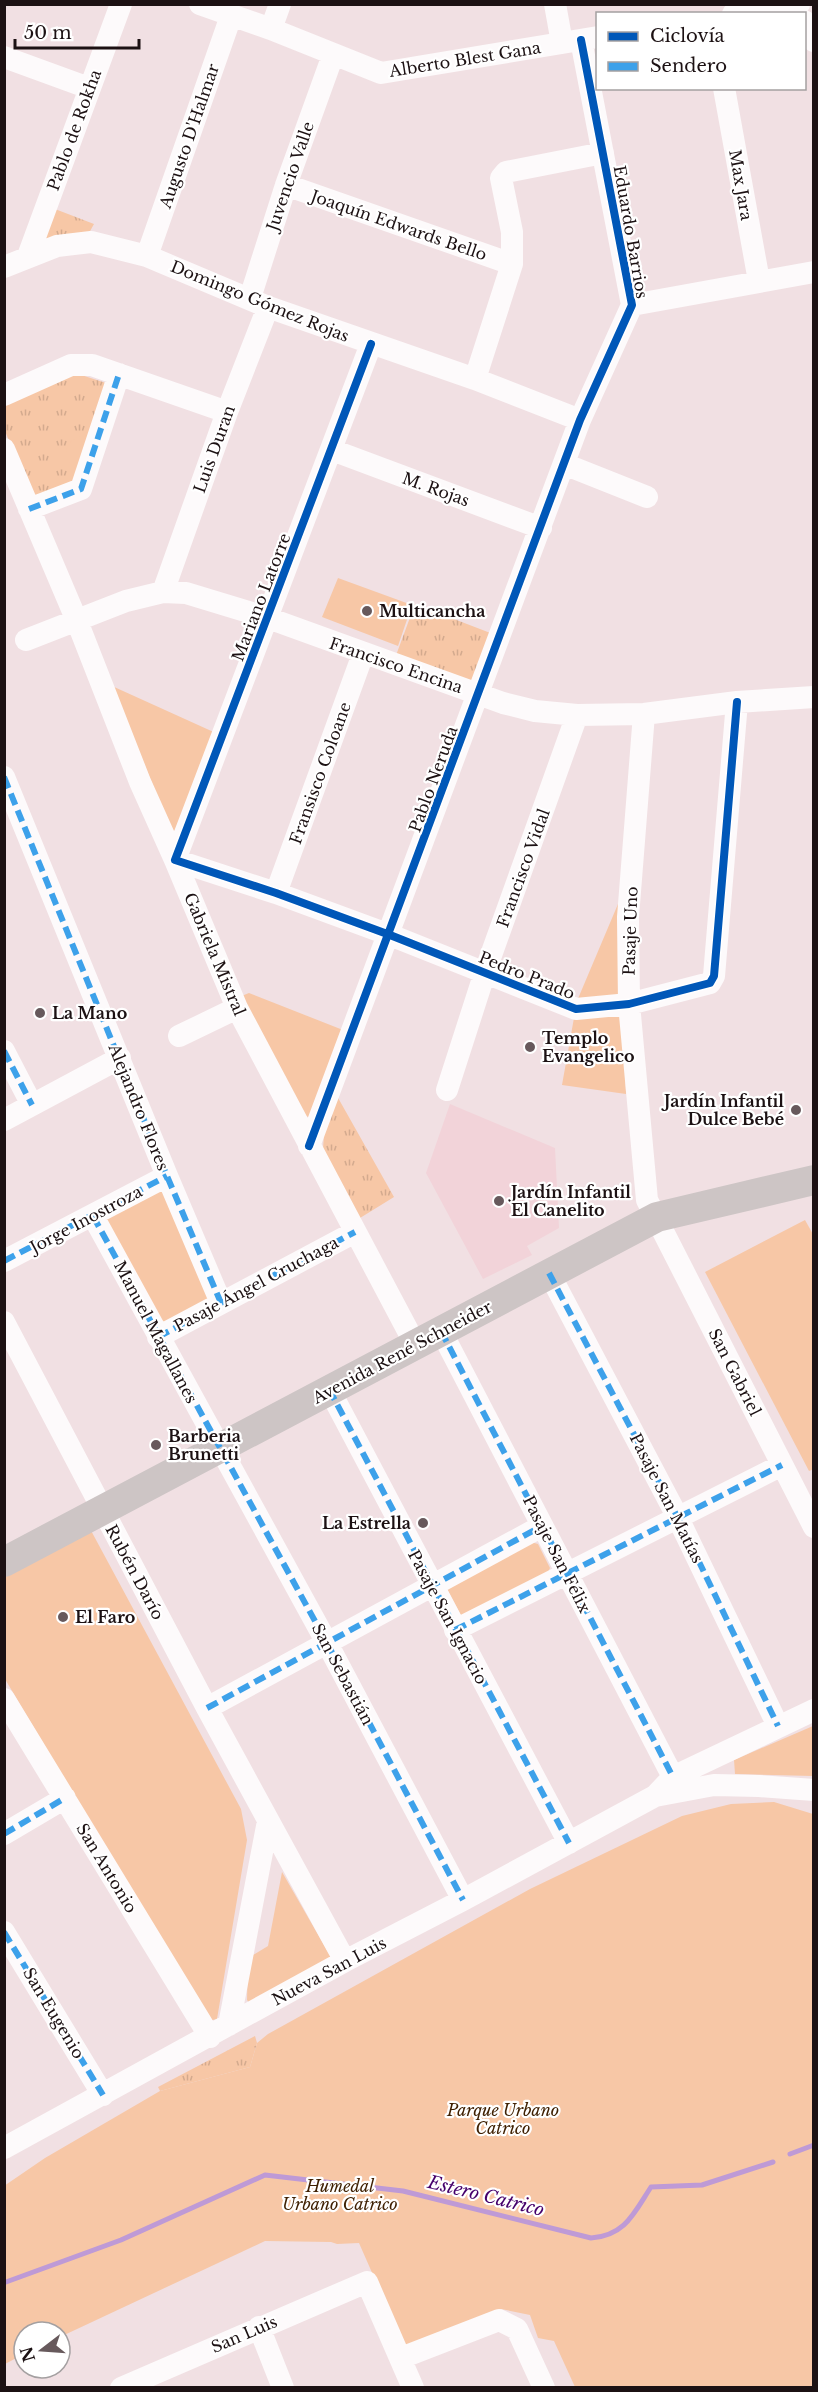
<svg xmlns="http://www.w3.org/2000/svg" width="818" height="2392" font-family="'Libre Baskerville',serif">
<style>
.built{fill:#f2d3d9}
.grass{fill:url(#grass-tufts)}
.park{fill:#f7c7a6}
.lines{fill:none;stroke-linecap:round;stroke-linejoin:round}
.stream{stroke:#be9ad6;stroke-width:5}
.minor{stroke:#fdfafb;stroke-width:22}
.major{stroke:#cdc5c5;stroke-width:30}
.quiet{stroke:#3da1ea;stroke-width:6;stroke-dasharray:12 6;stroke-linecap:butt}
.cycleway-casing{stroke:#fff;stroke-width:11}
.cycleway{stroke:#0057b8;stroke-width:8}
.poi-dot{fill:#67595c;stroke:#fff;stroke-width:2}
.labels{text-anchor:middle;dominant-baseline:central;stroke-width:4.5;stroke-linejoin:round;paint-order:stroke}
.street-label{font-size:16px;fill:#1c1113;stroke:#fff}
.poi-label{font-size:16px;font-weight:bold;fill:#1c1113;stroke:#fff;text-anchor:start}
.park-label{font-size:16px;font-style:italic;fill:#3f2002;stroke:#fff}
.water-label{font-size:18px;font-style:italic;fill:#45006b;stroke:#fff}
</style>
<defs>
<pattern id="grass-tufts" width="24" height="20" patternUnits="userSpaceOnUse" patternTransform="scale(1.5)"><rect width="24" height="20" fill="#f7c7a6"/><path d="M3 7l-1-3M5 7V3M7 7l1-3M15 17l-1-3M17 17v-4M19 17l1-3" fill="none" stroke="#d3aa8e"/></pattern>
</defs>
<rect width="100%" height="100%" fill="#f1e0e3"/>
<path class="built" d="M450,1104L555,1148L559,1228L527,1246L532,1255L483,1279L426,1173Z"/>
<path class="grass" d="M55,209L94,224L89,233L44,239Z
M69,371L106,383L73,485L34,502L5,431L4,399Z
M415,604L493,634L475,679L464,685L395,658Z
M337,1096L394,1197L360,1218L323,1149L324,1134Z
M255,2036L257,2043L250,2067L160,2091L158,2087Z"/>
<path class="park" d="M81,436L88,437L76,469C61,458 64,441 81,436Z
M338,578L412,605L398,646L322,617Z
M112,686L218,734L173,834Z
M618,904L626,1094L562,1085L577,1001Z
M249,993L343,1030L310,1117L301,1116L239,997Z
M161,1186L212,1299L158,1327L100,1218Z
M805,1220L814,1236V1469L809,1471L705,1272Z
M88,1525L241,1809L247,1840L217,2019L208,2021L5,1679L4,1570Z
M527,1541L538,1544L550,1568L546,1576L463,1619L445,1585Z
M813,1726V1776L735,1774L734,1760Z
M774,1802L813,1814V2387H575L554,2341L538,2338L530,2315L501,2309L406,2350L359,2243L337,2244L331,2242L265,2241L60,2337V2332H24V2354L5,2364L4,2186L45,2158L160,2091L250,2067L257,2043L268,2034L530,1889L682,1816L731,1804Z
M282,1872L332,1959L251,2005L247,2000L248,1958L268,1946Z"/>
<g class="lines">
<path class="stream" d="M790,2154L814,2145
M6,2282L121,2240L265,2175L403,2191L591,2238C625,2236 634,2213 651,2187L702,2185L773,2162"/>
<path class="minor" d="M200,4L271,29L381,73L598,37
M555,4L562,43
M733,14L799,4
M804,21L814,41
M271,29L280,4
M4,57L89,88
M724,88L759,281
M286,185L512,264
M28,256L121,4
M147,256L231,16
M4,267L57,246L91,242L147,256L268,307L475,379L580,420
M250,298L286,185L333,55
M632,305L814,272
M371,344L175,860L276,893L390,935L576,1009L629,1004L710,983L714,976L737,702
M475,379L512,264V232L501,178L506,172L603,153
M4,395L71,365H92L227,412
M4,449L77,621L140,782L175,860L237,1008L415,1344
M332,450L541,528
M564,464L647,497
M29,509L81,489L119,374
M163,592L227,412L268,307
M26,640L126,601L163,592L186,593L268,618L503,703L535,711L577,715L644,714L737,702L814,697
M644,714L628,917L629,1004L647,1200L814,1527
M4,777L167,1176L221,1303
M276,893L363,654
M179,1036L237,1008
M4,1051L32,1105
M447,1090L485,972L577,715
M4,1120L120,1058
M309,1146L580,420L632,305L581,40
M93,1216L327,1643L463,1900
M4,1261L167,1176
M549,1273L677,1516L778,1726
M4,1322L207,1708L345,1961
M441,1331L673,1777
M158,1337L355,1232
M329,1389L569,1843
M455,1630L782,1465
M4,1699L210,2037
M207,1708L542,1526
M655,1796L714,1785L759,1786L814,1790
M4,1834L65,1798
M4,1932L103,2095
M229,2025L268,1821
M4,2148L345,1961L463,1900L655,1796L673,1777L814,1710
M259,2327L283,2388
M401,2358L499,2320L517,2329L544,2388
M121,2388L367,2282L413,2388"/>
<path class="major" d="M4,1562L657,1217L814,1180"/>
<path class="quiet" d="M29,509L81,489L119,374
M4,777L167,1176L221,1303
M4,1051L32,1105
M93,1216L327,1643L463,1900
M4,1261L167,1176
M549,1273L677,1516L778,1726
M441,1331L673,1777
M158,1337L355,1232
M329,1389L569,1843
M455,1630L782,1465
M207,1708L542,1526
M4,1834L65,1798
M4,1932L103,2095"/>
<defs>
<path id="cycleway" d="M371,344L175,860L276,893L390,935L576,1009L629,1004L710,983L714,976L737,702
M309,1146L580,420L632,305L581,40"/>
</defs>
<use href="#cycleway" class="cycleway-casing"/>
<use href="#cycleway" class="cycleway"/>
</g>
<g class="poi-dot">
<circle cx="367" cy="611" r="6"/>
<circle cx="40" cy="1013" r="6"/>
<circle cx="530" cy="1047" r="6"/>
<circle cx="796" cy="1110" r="6"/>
<circle cx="499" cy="1201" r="6"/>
<circle cx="156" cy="1445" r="6"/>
<circle cx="423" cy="1523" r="6"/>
<circle cx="63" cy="1617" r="6"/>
</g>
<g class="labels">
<g class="street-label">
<text transform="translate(465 59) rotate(-9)">Alberto Blest Gana</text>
<text transform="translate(74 130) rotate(-70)">Pablo de Rokha</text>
<text transform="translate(189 136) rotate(-71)">Augusto D'Halmar</text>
<text transform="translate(290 176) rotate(-71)">Juvencio Valle</text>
<text transform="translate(741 185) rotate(80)">Max Jara</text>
<text transform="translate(399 225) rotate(19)">Joaquín Edwards Bello</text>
<text transform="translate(631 232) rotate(80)">Eduardo Barrios</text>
<text transform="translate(260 301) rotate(22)">Domingo Gómez Rojas</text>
<text transform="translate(214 449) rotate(-70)">Luis Duran</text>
<text transform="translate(436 489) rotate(20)">M. Rojas</text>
<text transform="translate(261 597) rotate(-69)">Mariano Latorre</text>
<text transform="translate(396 665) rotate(19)">Francisco Encina</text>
<text transform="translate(320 773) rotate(-70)">Fransisco Coloane</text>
<text transform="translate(433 779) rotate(-70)">Pablo Neruda</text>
<text transform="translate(523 868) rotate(-70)">Francisco Vidal</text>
<text transform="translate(630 931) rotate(-88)">Pasaje Uno</text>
<text transform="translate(215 954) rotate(67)">Gabriela Mistral</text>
<text transform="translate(527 975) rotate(22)">Pedro Prado</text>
<text transform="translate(139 1107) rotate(68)">Alejandro Flores</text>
<text transform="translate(86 1219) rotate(-28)">Jorge Inostroza</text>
<text transform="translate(256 1284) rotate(-28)">Pasaje Ángel Cruchaga</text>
<text transform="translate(156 1332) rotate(62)">Manuel Magallanes</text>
<text transform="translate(402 1352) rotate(-28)">Avenida René Schneider</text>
<text transform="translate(735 1372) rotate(63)">San Gabriel</text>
<text transform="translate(667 1498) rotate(63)">Pasaje San Matías</text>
<text transform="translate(557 1554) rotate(63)">Pasaje San Félix</text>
<text transform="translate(135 1572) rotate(62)">Rubén Darío</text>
<text transform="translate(448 1617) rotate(62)">Pasaje San Ignacio</text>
<text transform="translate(343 1674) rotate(62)">San Sebastián</text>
<text transform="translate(107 1868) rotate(59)">San Antonio</text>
<text transform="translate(329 1971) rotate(-28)">Nueva San Luis</text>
<text transform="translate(54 2013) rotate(59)">San Eugenio</text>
<text transform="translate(244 2334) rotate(-23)">San Luis</text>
</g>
<g class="poi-label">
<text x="379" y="611">Multicancha</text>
<text x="52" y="1013">La Mano</text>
<text x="542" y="1038">Templo<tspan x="542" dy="18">Evangelico</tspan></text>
<text x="784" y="1101" text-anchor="end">Jardín Infantil<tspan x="784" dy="18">Dulce Bebé</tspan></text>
<text x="511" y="1192">Jardín Infantil<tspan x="511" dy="18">El Canelito</tspan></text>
<text x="168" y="1436">Barberia<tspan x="168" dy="18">Brunetti</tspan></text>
<text x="411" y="1523" text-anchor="end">La Estrella</text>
<text x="75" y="1617">El Faro</text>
</g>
<g class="park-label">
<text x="503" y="2110">Parque Urbano<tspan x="503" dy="18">Catrico</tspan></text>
<text x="340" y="2186">Humedal<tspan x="340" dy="18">Urbano Catrico</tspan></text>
</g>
<g class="water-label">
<text transform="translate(486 2196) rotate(14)">Estero Catrico</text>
</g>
</g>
<rect width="818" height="2392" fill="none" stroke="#1c1113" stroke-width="12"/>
<rect x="596" y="12" width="210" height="78" fill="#ffffff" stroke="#a4a0a1" stroke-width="1.5"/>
<rect x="608" y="32" width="30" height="9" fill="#0057b8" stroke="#a4a0a1" stroke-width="1.5"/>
<text x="650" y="42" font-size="18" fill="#1c1113">Ciclovía</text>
<rect x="608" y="62" width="30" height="9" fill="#3da1ea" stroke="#a4a0a1" stroke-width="1.5"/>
<text x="650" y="72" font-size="18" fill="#1c1113">Sendero</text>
<g transform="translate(42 2350) rotate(253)"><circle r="28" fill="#ffffff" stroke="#a4a0a1" stroke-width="1.5"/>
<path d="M0-4.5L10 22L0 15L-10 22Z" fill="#67595c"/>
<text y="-9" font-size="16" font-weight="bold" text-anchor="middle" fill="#1c1113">N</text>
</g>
<path d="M15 39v9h124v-9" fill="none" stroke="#1c1113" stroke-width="3"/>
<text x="24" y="39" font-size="18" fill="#1c1113" stroke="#ffffff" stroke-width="4.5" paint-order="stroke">50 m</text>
</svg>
